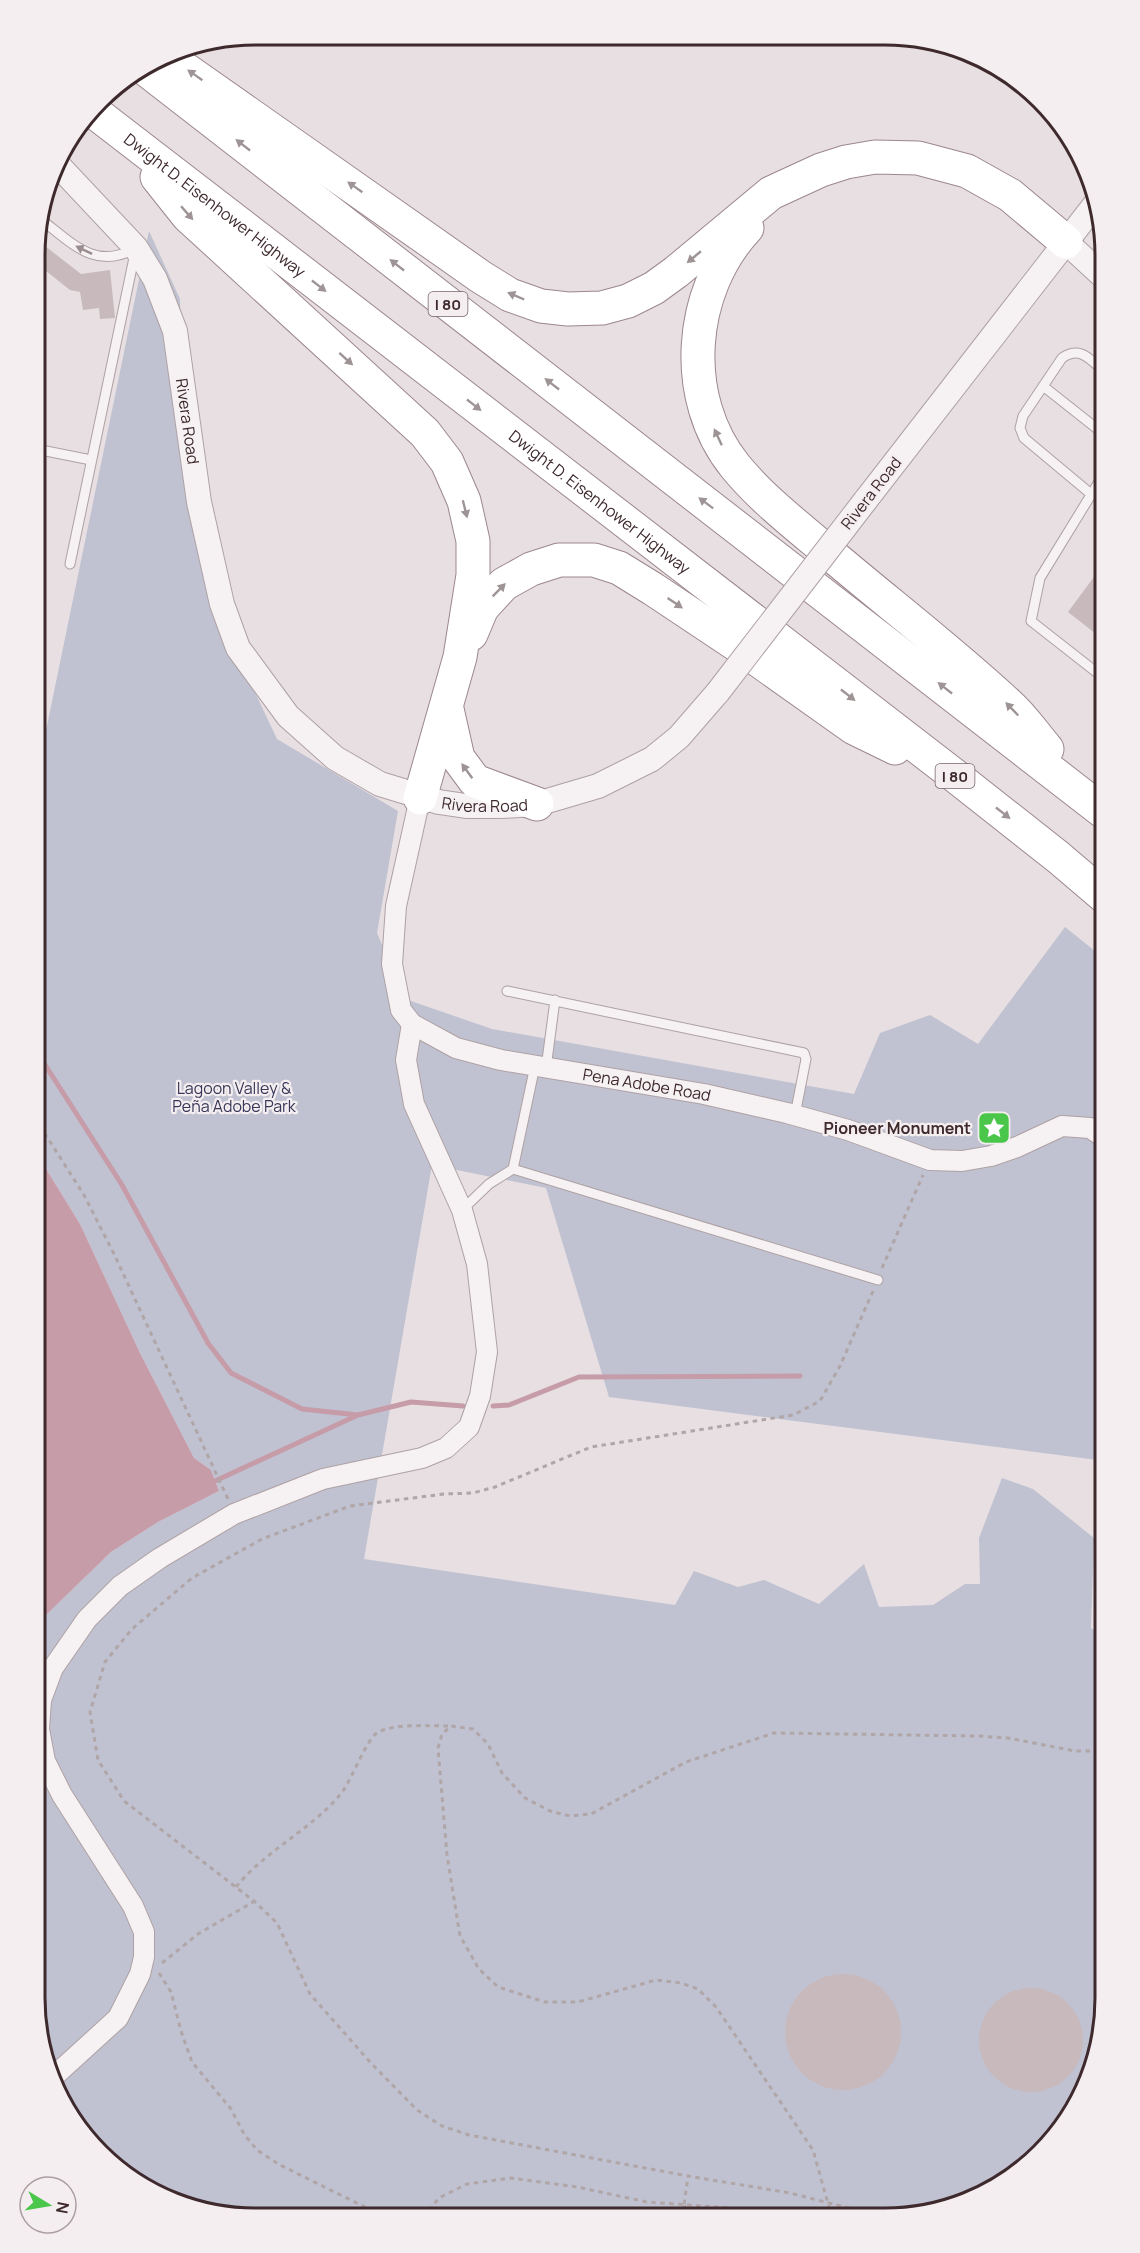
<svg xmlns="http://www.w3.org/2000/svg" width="1140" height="2253" font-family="Manrope,sans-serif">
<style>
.green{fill:#c0c2d1}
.water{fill:#c69ca9}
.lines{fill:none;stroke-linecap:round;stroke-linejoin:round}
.stream{stroke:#c69ca9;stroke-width:5}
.building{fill:#c7b9bc}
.service-casing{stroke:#aea1a4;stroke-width:11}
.minor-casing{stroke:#aea1a4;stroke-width:22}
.tertiary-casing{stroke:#aea1a4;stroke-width:26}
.motorway-casing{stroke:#9d878c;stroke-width:35}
.path{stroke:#b0a5a7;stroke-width:3;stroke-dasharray:4.5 4.5;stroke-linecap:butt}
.service{stroke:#f6f1f2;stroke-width:9}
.minor{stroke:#f6f1f2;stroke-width:20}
.tertiary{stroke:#f6f1f2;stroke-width:24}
.motorway{stroke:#fff;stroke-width:33}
.tertiary-bridge-casing{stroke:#aea1a4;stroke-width:26;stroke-linecap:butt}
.tertiary-bridge{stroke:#f6f1f2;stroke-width:24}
.oneway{fill:#9e9496}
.oneway2{fill:#9a8d90}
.labels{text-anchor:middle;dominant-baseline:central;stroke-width:4.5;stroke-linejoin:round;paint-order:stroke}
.shield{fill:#f5eef0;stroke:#756468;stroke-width:1.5}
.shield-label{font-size:15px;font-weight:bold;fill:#3e292d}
.street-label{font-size:16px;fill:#3e292d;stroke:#f5eef0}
.park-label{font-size:16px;fill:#373859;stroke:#f5eef0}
.poi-label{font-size:16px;font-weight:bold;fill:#3e292d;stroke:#f5eef0;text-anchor:end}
.rim{fill:none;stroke:#3e292d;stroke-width:3}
</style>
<rect width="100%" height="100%" fill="#e7dfe1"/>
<path class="green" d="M149,231L180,299L183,402L208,593L277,739L398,811L377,933L405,999L492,1029L854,1094L880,1033L930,1015L978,1044L1065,927L1105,959V1461L609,1397L546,1188L432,1165L364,1559L675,1605L694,1571L738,1587L764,1580L819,1604L864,1564L879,1607L933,1605L965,1584H980L979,1538L1002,1478L1033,1489L1094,1538L1091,1628L1105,1639V2013L1089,2082L1060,2133L1008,2181L956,2207L885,2218L226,2217L158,2196L110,2164L71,2120L46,2069L35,1998V1631L46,1615L111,1552L158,1522L219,1491L211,1470L194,1458L140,1353L80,1224L35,1151L36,779Z"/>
<path class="water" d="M35,1151L80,1224L140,1353L194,1458L211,1470L219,1491L158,1522L111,1552L46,1615L35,1631Z"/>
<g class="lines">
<path class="stream" d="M35,1049L122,1185L208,1343L231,1373L302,1409L358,1415L411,1402L463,1406
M493,1406L509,1405L579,1377L800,1376
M215,1481L358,1415"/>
</g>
<path class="building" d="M36,239L81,274L110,270L115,318L100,319L99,308L83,310L80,292L70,290L36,263Z
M1105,562V641L1068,612Z
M785 2032a58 58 0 1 1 116 0a58 58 0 1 1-116 0Z
M979 2040a52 52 0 1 1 104 0a52 52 0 1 1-104 0Z"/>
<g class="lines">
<defs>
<path id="service" d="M39,218C70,241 94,271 134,249
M1043,386L1105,435
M36,449L91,460
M1091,494L1024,438L1020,428L1023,416L1062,358C1081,345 1090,360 1105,372
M70,564L135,253
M1105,679L1031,621L1040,578L1105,472
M507,991L804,1053L806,1059L795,1115
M546,1068L555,1000
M513,1169L878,1280
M462,1210L489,1184L513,1169L535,1066"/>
<g id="minor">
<path id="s1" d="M420,798L396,906L392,964L401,1010L412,1024L456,1048L501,1060L704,1094L787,1113L848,1130L930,1160L962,1161L991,1156L1017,1147L1062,1126L1090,1128L1105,1138"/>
<path d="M51,2079L118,2018L140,1974L144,1957V1932L133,1906L62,1795L45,1761L39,1729L41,1700L53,1668L87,1619L120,1586L160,1558L234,1514L323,1479L422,1458L446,1448L469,1427L480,1396L487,1352L477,1264L462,1210L414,1104L406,1060L412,1024"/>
</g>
<g id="tertiary">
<path id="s2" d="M56,163L136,248L155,279L175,331L199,502L222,604L238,648L288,716L335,758L380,784L439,802L466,806H501L537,804L598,786L652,759L679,737L718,692"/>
<path d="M1066,242L1105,278"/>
<path d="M865,501L1097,202"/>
</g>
<g id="motorway">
<path d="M165,55L481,277L510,295L541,306L568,309L602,308L628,301L654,288L676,272L771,193L821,170L846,162L875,157L918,158L967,171L1010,195L1066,242"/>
<path d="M144,68L1105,813"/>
<path id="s3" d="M93,111L954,775L1058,857L1105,897"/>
<path d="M157,177L188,216L425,433L447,462L464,501L473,541V575L460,657L420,798"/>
<path d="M747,228C688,291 680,398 735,466C762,499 796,525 828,552C888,603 951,651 1008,704C1023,717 1034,734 1047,749"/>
<path d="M471,634L482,608L504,584L531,569L559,560H594L619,568L653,589L737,645L854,728L895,748"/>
<path d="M447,709L458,758L475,781L537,804"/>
</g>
</defs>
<use href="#service" class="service-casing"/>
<use href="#minor" class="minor-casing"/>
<use href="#tertiary" class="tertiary-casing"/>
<use href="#motorway" class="motorway-casing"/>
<path class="path" d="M35,1118L84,1195L114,1254L228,1499
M882,1268L923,1175
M873,1291L840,1366L820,1401L793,1415L591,1447L495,1487L473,1493L444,1494L350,1506L262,1539L192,1578L132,1629L105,1662L90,1712L98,1760L124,1801L254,1901L277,1923L310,1994L370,2062L417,2110L442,2126L469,2135L688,2176L790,2193L888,2218
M236,1887C265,1851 309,1831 339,1796C351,1783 365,1741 377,1733C392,1723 431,1726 450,1726
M162,1963L198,1934L253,1902
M159,1973L171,1992L181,2031L192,2062L231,2109L244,2134L257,2150L280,2165L385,2217
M684,2205L690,2218
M423,2217L439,2198L467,2184L511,2178L577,2187L647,2202L730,2208L792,2218
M673,2218L684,2205L688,2176
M832,2218L813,2150L716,2007L698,1989L681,1983L656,1980L578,2002H545L498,1987L479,1969L460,1936L447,1855L438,1748L442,1734L451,1726L473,1729L488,1744L502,1773L525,1798L550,1811L570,1816L591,1814L686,1762L774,1733L978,1736L1008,1738L1075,1751H1105"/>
<use href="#service" class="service"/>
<use href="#minor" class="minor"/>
<use href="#tertiary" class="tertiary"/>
<use href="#motorway" class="motorway"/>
<defs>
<path id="tertiary-bridge" d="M718,692L865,501"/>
</defs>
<use href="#tertiary-bridge" class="tertiary-bridge-casing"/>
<use href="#tertiary-bridge" class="tertiary-bridge"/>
</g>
<defs><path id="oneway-solid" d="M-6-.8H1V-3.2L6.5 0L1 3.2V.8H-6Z" transform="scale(1.5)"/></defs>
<g class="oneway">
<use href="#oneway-solid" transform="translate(195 75) rotate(-145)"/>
<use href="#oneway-solid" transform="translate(243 145) rotate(-142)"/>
<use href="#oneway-solid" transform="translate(355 187) rotate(-145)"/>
<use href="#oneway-solid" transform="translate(187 213) rotate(49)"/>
<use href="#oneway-solid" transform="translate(694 257) rotate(140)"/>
<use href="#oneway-solid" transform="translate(397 265) rotate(-142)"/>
<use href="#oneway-solid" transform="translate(319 286) rotate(38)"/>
<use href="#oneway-solid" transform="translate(516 296) rotate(-157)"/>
<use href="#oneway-solid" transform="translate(346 359) rotate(42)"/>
<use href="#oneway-solid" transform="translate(552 384) rotate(-142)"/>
<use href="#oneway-solid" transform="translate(474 405) rotate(38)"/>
<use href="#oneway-solid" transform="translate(718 437) rotate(-115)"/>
<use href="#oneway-solid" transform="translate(706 503) rotate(-143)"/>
<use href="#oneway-solid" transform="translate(465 509) rotate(76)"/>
<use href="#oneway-solid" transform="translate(499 590) rotate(-45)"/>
<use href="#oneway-solid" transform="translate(675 603) rotate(34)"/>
<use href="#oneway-solid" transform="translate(945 688) rotate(-142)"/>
<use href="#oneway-solid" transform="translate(848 695) rotate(38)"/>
<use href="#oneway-solid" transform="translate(1012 709) rotate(-134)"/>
<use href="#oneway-solid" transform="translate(467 771) rotate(-126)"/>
<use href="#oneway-solid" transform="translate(1003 813) rotate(38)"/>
</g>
<use class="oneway2" href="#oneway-solid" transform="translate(84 250) rotate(-154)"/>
<defs>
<symbol id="sight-square" viewBox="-11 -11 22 22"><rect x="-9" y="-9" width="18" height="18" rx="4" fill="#4ac64b" stroke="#f5eef0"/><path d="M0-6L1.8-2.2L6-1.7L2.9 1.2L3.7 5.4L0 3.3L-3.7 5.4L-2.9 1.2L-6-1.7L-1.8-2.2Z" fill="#fff"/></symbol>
</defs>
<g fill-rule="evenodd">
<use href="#sight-square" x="975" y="1109" width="38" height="38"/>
</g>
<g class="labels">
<g class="shield">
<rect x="428.5" y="292" width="39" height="24" rx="4.5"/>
<rect x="935.5" y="764" width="39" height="24" rx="4.5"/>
</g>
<g class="shield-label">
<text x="448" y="304">I 80</text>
<text x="955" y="776">I 80</text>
</g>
<g class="street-label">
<text stroke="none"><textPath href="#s3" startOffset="154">Dwight D. Eisenhower Highway</textPath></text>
<text stroke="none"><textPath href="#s2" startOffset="300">Rivera Road</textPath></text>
<text transform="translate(871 493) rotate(-52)">Rivera Road</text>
<text stroke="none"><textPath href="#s3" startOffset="640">Dwight D. Eisenhower Highway</textPath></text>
<text stroke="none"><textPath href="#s2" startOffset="840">Rivera Road</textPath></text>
<text stroke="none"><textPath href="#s1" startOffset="478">Pena Adobe Road</textPath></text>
</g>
<g class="park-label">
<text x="234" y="1088">Lagoon Valley &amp;<tspan x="234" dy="18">Peña Adobe Park</tspan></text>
</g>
<g class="poi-label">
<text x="971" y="1128">Pioneer Monument</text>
</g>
</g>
<path d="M0 0H1140V2253H0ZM255 45H885A210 210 0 0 1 1095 255V1998A210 210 0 0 1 885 2208H255A210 210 0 0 1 45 1998V255A210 210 0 0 1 255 45Z" fill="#f5eef0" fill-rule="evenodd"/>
<path class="rim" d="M255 45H885A210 210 0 0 1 1095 255V1998A210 210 0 0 1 885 2208H255A210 210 0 0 1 45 1998V255A210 210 0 0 1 255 45Z"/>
<g transform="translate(48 2205) rotate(101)"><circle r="28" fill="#f5eef0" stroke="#ac9fa2" stroke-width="1.5"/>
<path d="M0-4.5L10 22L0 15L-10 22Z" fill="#4ac64b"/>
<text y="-9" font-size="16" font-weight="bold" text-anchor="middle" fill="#3e292d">N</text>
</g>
</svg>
